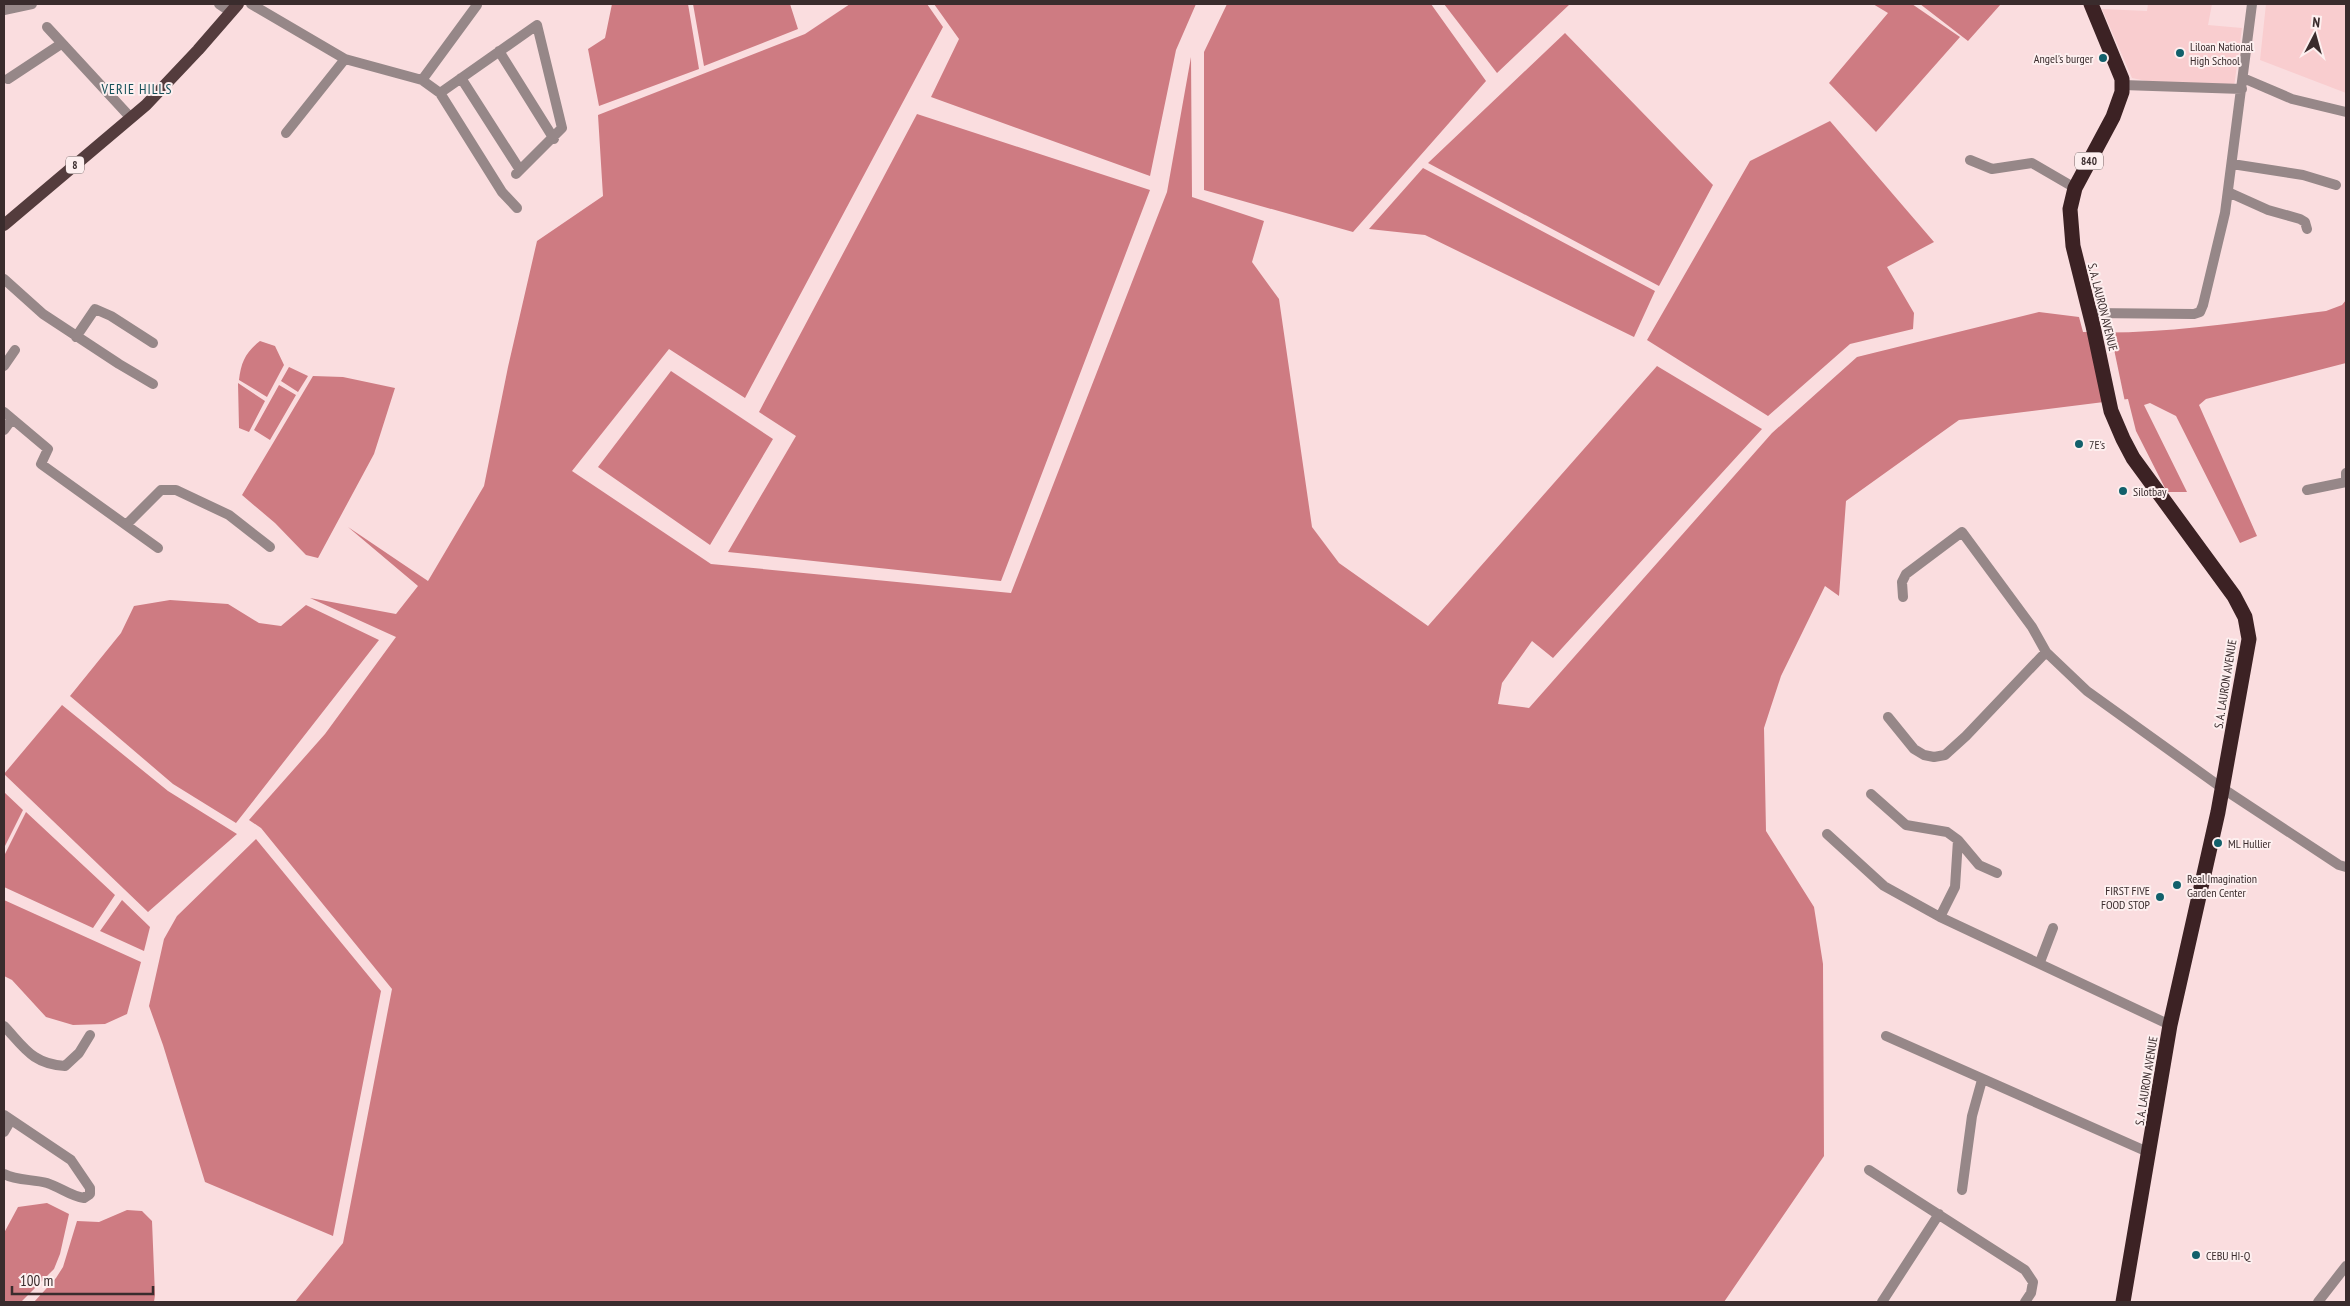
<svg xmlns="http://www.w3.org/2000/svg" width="2350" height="1306" font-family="'PT Sans Narrow',sans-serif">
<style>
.built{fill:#f9cdcf}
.water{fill:#ce7b82}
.pier{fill:#fadddf}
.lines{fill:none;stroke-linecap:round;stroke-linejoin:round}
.minor{stroke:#968788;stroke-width:10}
.major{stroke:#543c3d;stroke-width:12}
.highway{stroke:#3c2224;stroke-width:15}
.poi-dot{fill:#12606b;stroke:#fdefef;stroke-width:2}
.labels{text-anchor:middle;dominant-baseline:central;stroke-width:4;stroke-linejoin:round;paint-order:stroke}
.shield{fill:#fdefef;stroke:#746667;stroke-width:1}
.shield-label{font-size:11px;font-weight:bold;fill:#3a2c2d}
.poi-label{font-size:12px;fill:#3a2c2d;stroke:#fdefef;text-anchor:start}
.street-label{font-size:12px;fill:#3a2c2d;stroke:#fdefef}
.neighbourhood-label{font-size:14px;letter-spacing:1px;fill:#16515a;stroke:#fdefef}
</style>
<rect width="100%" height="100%" fill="#fadddf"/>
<path class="built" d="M2148,4H2212L2208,25L2242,28L2234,87L2161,84L2132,78L2102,9L2147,11Z
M2266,4H2346V93L2260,60Z"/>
<path class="water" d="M612,4H688L699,69L599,106L588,49L605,38Z
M693,4H790L798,29L704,66Z
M850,4H927L943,27L745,398L669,349L572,471L711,564L1011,593L1167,192L1191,57L1192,197L1264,221L1252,262L1279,299L1312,527L1339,563L1428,626L1657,366L1762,429L1553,658L1532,641L1502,683L1498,704L1529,708L1772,433L1857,357L2039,312L2079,317L2083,332C2164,335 2245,321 2326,311L2342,305L2346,300V363L2206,399L2199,405L2257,536L2240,543L2176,416L2150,403L2144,405L2187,492H2167L2136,431L2128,399L1959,420L1846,501L1839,596L1825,586L1781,676L1764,728L1766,831L1814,907L1823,964L1824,1156L1724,1302H295L343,1243L392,989L261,828L249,820L325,734L396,637L310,598L396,614L418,586L348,527L428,581L484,486L508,367L537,241L603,196L598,115L805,34Z
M934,4H1196L1176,50L1150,176L931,97L959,39Z
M1227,4H1431L1486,81L1353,232L1204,190V52Z
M1444,4H1570L1497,73Z
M1873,4H1912L1960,37L1876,132L1829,83L1888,13Z
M1920,4H2001L1968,41Z
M1565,33L1713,185L1659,286L1428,163Z
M917,114L1150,190L1001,581L728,552L796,436L759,412Z
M1830,121L1934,242L1887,267L1914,313L1913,329L1850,344L1768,416L1647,340L1750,161Z
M1423,168L1655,291L1634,337L1425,235L1369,229Z
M260,341L275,346L284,365L267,397L239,380C241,362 246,352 260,341Z
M289,367L308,376L298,392L281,381Z
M671,371L773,439L710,545L598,467Z
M313,376L343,377L395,388L374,454L318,558L306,555L275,523L242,495Z
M238,383L265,401L249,432L239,428Z
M279,385L296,395L270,440L254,430Z
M170,600L228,604L259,623L281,626L306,605L379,640L236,823L173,784L70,696L121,633L134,606Z
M62,705L168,791L237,834L148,912L4,774Z
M4,792L23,810L4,848Z
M26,812L115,895L93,928L4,887V856Z
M256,839L381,991L333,1236L205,1182L163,1045L149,1006L164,939L177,916Z
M4,900L141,962L127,1014L105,1024L73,1025L46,1017L12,980L4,976Z
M122,900L150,927L144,951L100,931Z
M47,1203L69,1214L60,1254L54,1269L21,1302H4V1233L18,1207Z
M127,1210L142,1211L152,1221L155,1295L154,1302H34L56,1278L63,1267L77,1221L99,1222Z"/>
<path class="pier" d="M2088,329L2110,330L2125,402L2104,405Z"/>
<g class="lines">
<path class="minor" d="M219,4L231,12
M251,4L345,59L422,80L440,93L502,192L517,208
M4,10L32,4
M47,27L131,118
M499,51L554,139
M461,78L520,170
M2243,78L2292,99L2346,112
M8,79L61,44
M422,80L477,5
M2123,85L2242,89
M440,93L537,25L562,128L516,174
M286,133L345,59
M1970,160L1992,169L2032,163L2075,188
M2232,164L2303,175L2336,185
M2228,192L2268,210L2300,219L2305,222L2307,229
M4,279L43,314L119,364L153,384
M2090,313L2194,314L2200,312L2203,305L2225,213L2252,4
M76,337L95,309L111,316L153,343
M4,366L15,350
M4,412L48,449L41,464L158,548
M4,430L12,419
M2346,473V478
M2307,490L2346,482
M126,525L161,490H176L229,515L270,547
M1903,597L1902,582L1906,574L1962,532L2032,627L2046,652L2087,691L2222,788L2339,865L2346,867
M1888,717L1914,749L1924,755L1934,757L1945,755L1966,736L2046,652
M1871,794L1906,825L1947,832L1958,840L1979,865L1997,873
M1827,834L1884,886L1940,917L2170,1025
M1940,917L1955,887L1958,840
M2040,962L2053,928
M4,1026C24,1047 32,1064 65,1066L79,1053L90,1035
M1886,1036L2150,1153
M4,1115L71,1160L90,1188V1194L84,1198C70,1196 60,1187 47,1183C33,1179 17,1181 4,1174
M4,1132L11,1120
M1869,1170L2025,1270L2033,1282L2031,1293L2025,1302
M1962,1190L1972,1116L1982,1080
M1882,1302L1939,1214
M2318,1302L2346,1266"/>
<path class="major" d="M4,225L146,105L198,50L238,4"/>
<path class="highway" d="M2091,4L2122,79V92L2113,117L2075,188L2070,209L2073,246L2093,326L2111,411L2123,439L2133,458L2234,596L2245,617L2249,639L2218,812L2170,1025L2123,1302"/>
</g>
<g class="poi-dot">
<circle cx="2180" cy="53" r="5"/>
<circle cx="2103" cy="58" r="5"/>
<circle cx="2079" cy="444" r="5"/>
<circle cx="2123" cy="491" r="5"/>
<circle cx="2218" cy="843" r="5"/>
<circle cx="2177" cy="885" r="5"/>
<circle cx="2160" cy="897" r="5"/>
<circle cx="2196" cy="1255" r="5"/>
</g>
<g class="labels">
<g class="shield">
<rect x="2075" y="152.5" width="28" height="17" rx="4"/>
<rect x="66" y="156.5" width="18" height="17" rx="4"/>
</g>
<g class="shield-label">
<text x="2089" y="161">840</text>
<text x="75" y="165">8</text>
</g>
<g class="poi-label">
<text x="2190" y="46">Liloan National<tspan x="2190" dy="14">High School</tspan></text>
<text x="2093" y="58" text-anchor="end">Angel's burger</text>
<text x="2089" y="444">7E's</text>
<text x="2133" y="491">Silotbay</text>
<text x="2228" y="843">ML Hullier</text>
<text x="2187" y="878">Real Imagination<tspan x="2187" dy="14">Garden Center</tspan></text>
<text x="2150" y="890" text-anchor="end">FIRST FIVE<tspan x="2150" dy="14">FOOD STOP</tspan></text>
<text x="2206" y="1255">CEBU HI-Q</text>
</g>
<g class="street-label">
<text transform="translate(2103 307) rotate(76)">S. A. LAURON AVENUE</text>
<text transform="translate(2225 684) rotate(-81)">S. A. LAURON AVENUE</text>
<text transform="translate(2146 1081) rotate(-81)">S. A. LAURON AVENUE</text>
</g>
<g class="neighbourhood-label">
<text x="137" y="89">VERIE HILLS</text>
</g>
</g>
<rect width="2350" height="1306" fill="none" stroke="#3a2c2d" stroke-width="10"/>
<g transform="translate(2315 35) rotate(6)" stroke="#fdefef" stroke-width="4" paint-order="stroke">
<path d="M0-4L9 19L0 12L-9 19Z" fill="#3a2c2d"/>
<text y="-8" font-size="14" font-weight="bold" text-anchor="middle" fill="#3a2c2d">N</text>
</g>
<path d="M12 1286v8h141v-8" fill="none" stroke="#3a2c2d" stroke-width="2.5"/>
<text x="20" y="1286" font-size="15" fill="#3a2c2d" stroke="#fdefef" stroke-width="4" paint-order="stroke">100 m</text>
</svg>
